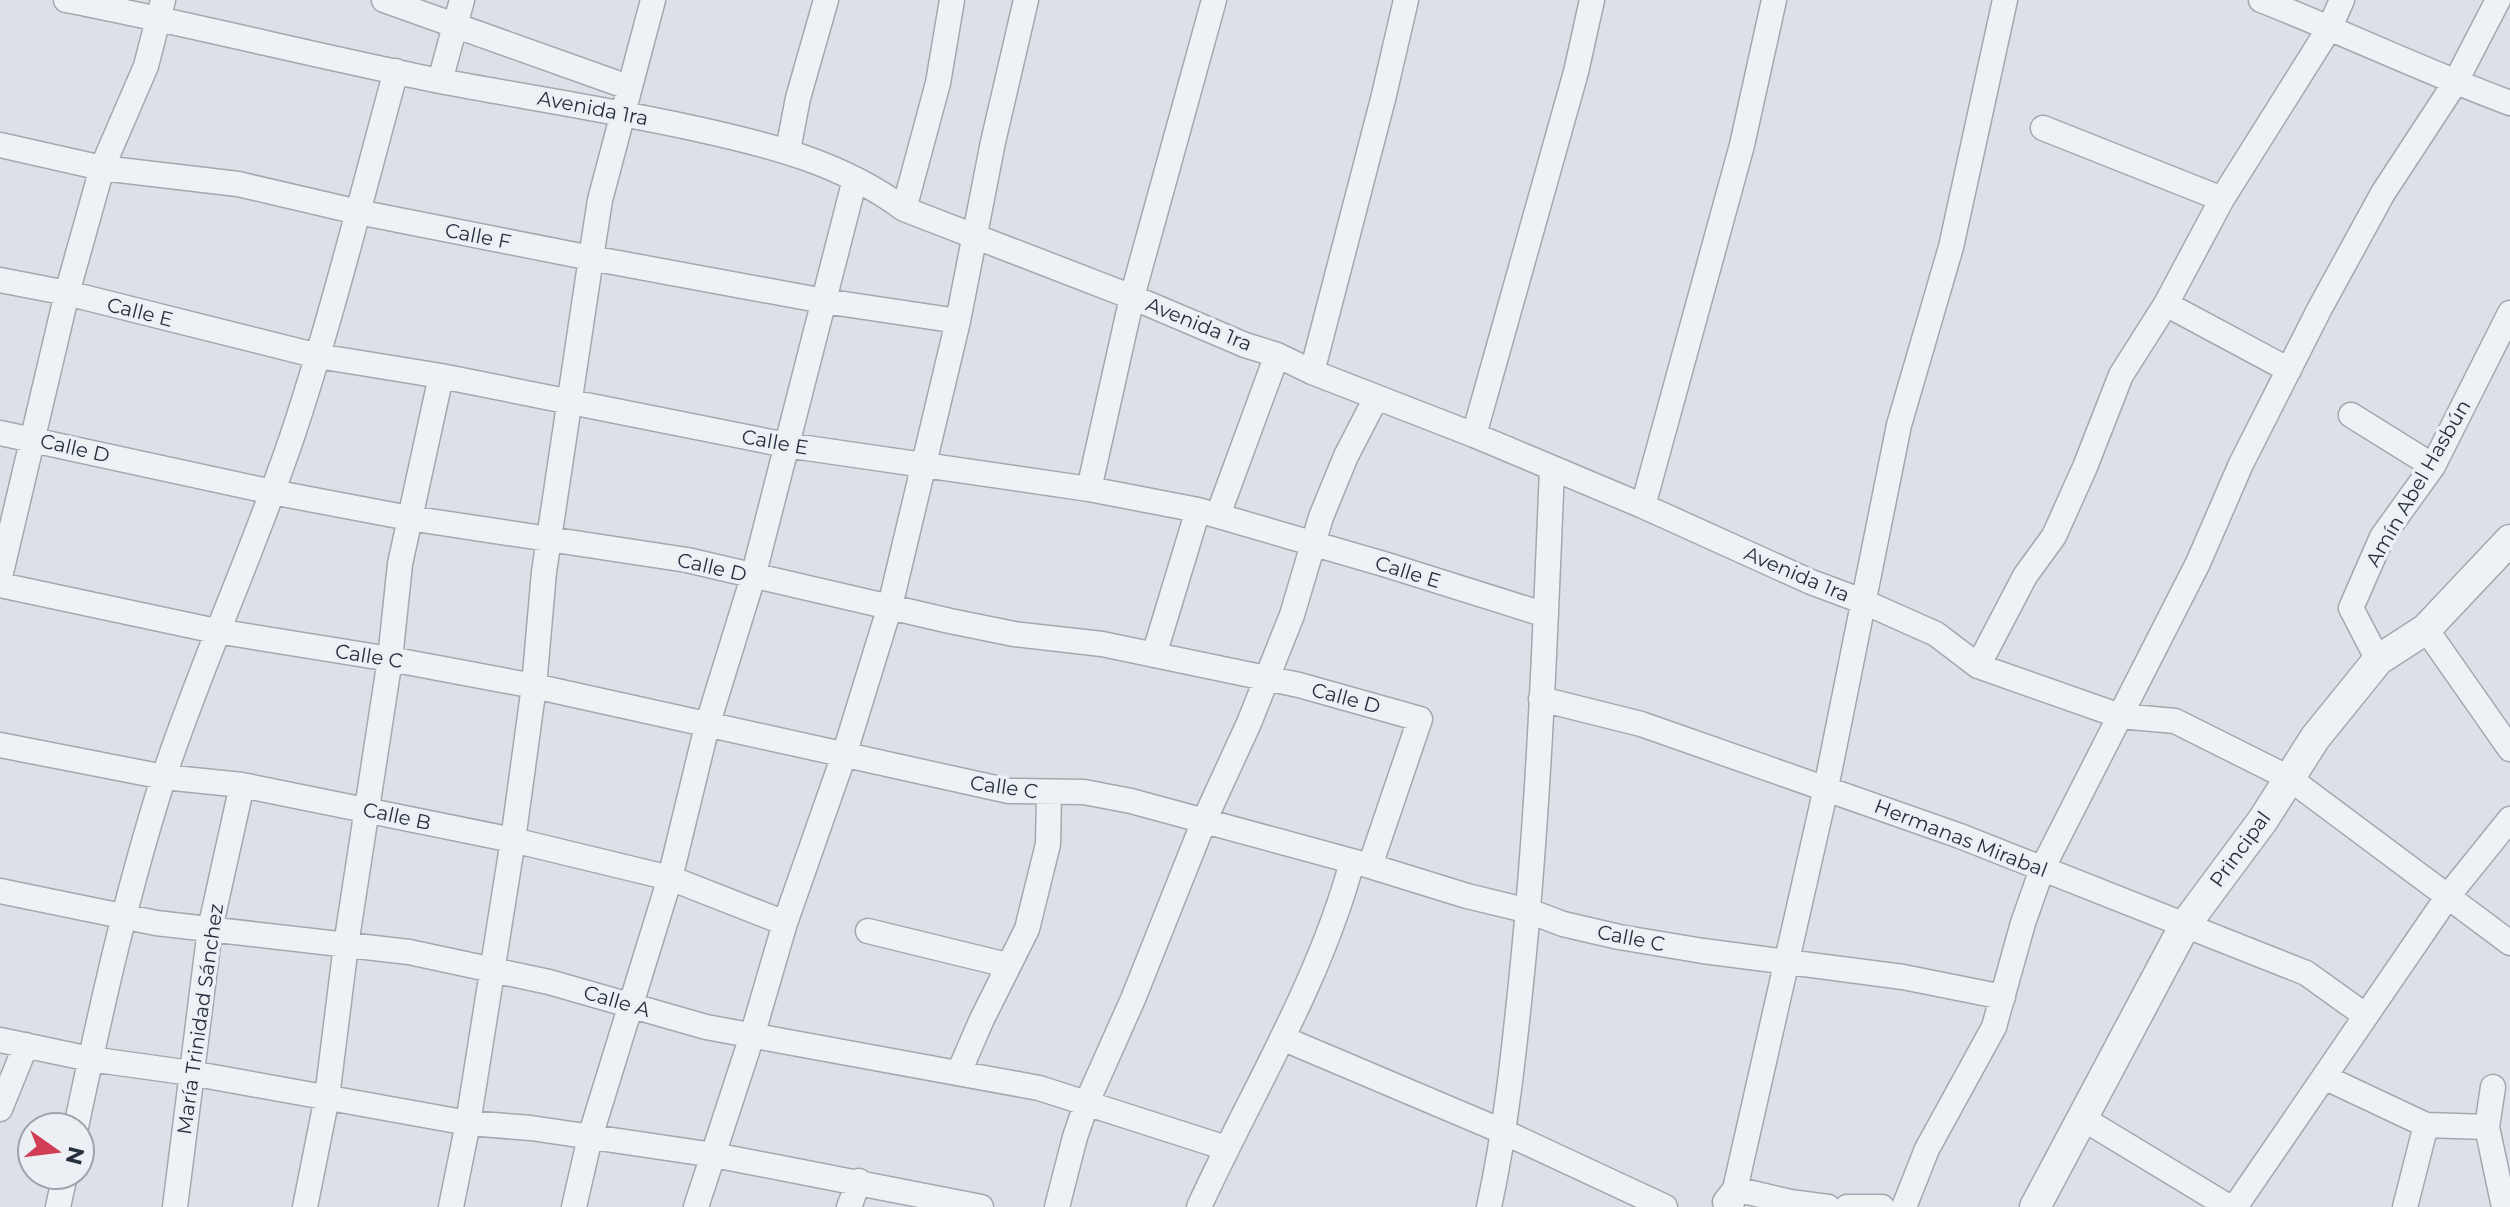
<svg xmlns="http://www.w3.org/2000/svg" width="2510" height="1207" font-family="Montserrat,sans-serif">
<style>
.lines{fill:none;stroke-linecap:round;stroke-linejoin:round}
.minor-casing{stroke:#a2a8b1;stroke-width:27}
.tertiary-casing{stroke:#a2a8b1;stroke-width:33}
.minor{stroke:#eff2f5;stroke-width:24}
.tertiary{stroke:#eff2f5;stroke-width:30}
.labels{text-anchor:middle;dominant-baseline:central;stroke-width:7;stroke-linejoin:round;paint-order:stroke}
.street-label{font-size:20px;fill:#262f3e;stroke:#ecf0f5}
</style>
<rect width="100%" height="100%" fill="#dde1e7"/>
<g class="lines">
<defs>
<path id="minor" d="M66,0C191,24 315,56 440,81C525,97 611,110 697,129C770,145 842,163 904,209L1132,297L1245,345L1277,355L1312,372L1474,435L1643,506L1811,582L1862,601L1936,634L1978,666L2120,716L2175,721L2289,778L2510,943
M384,0L628,87
M2261,0C2345,33 2426,72 2510,103
M440,81L462,0
M2043,128L2222,199
M0,145L102,168L238,184L358,212L591,258L824,301L958,321
M788,150L798,98L826,0
M904,209L938,83L952,0
M0,280L67,293L318,356L441,376L786,445L1089,489L1198,510L1387,565L1546,615
M2166,304L2289,370
M1312,372L1383,99L1406,0
M2351,415L2433,466
M0,433L272,492L409,518L687,560L950,621L1014,634L1102,644L1299,685L1420,719L1370,866
M1474,435L1576,72L1592,0
M1089,489L1132,297L1214,0
M1643,506L1742,145L1774,0
M1218,515L1277,355
M0,577L67,293L102,168L146,66L163,0
M0,585L216,631L390,659L534,686L1009,791L1084,792L1131,801L1370,866L1467,896L1529,911L1563,924L1619,937L1703,951L1903,977L2003,997
M2426,629L2510,749
M1154,655L1198,510
M2378,660L2351,608L2382,537L2433,466L2510,313
M1978,666L2025,576L2054,536L2085,467L2121,375L2166,304L2222,199L2330,27L2342,0
M1541,699L1641,724L1960,836L2306,973L2366,1016
M0,745L164,777L242,785L513,840L670,878L785,923
M0,891L156,923L409,952L549,982L706,1027L1039,1088L1226,1148
M868,931L1007,965
M1282,1038L1504,1132L1665,1207
M0,1040L90,1059L191,1073L468,1123L531,1128L714,1155L981,1207
M959,1072L982,1019L1027,929L1048,844L1049,793
M2324,1077L2426,1125L2487,1127
M2493,1087L2487,1127L2504,1207
M0,1109L26,1045
M2082,1118L2229,1207
M76,1127C101,1009 127,891 164,776C203,659 255,548 294,431C333,313 363,191 396,71
M1725,1202L1735,1189L1790,1202L1828,1207
M58,1207L65,1175
M175,1207L210,929L242,785
M305,1207L327,1097L346,945L390,659L400,564L441,376
M451,1207L468,1123L513,840L534,686L544,572L591,258L600,200L653,0
M574,1207L590,1137L670,878L707,726L753,577L855,179
M696,1207L752,1036L785,923L845,752L890,606L958,321L993,142L1026,0
M849,1207L859,1181
M1057,1207L1075,1137L1087,1102L1133,999L1204,821L1249,723L1292,615L1321,517L1346,456L1376,398
M1199,1207C1251,1093 1319,984 1352,862
M1489,1207C1506,1129 1514,1051 1522,973C1539,805 1545,637 1552,469
M1731,1207L1826,788L1899,425L1951,247L2005,0
M1847,1207H1882
M1904,1207L1927,1149L1994,1027L2023,923L2042,869L2198,563L2241,464L2320,308L2383,193L2455,83L2498,0
M2235,1207L2448,896L2510,819
M2405,1207L2426,1125"/>
<path id="tertiary" d="M2035,1207L2185,925L2263,820L2315,738L2378,660L2426,629L2510,540"/>
</defs>
<use href="#minor" class="minor-casing"/>
<use href="#tertiary" class="tertiary-casing"/>
<use href="#minor" class="minor"/>
<use href="#tertiary" class="tertiary"/>
</g>
<g class="labels">
<g class="street-label">
<text transform="translate(593 108) rotate(11)">Avenida 1ra</text>
<text transform="translate(478 236) rotate(11)">Calle F</text>
<text transform="translate(140 312) rotate(14)">Calle E</text>
<text transform="translate(1199 324) rotate(22)">Avenida 1ra</text>
<text transform="translate(775 442) rotate(10)">Calle E</text>
<text transform="translate(75 448) rotate(13)">Calle D</text>
<text transform="translate(2418 483) rotate(-60)">Amín Abel Hasbún</text>
<text transform="translate(712 567) rotate(13)">Calle D</text>
<text transform="translate(1408 572) rotate(17)">Calle E</text>
<text transform="translate(1797 574) rotate(23)">Avenida 1ra</text>
<text transform="translate(369 656) rotate(9)">Calle C</text>
<text transform="translate(1346 698) rotate(15)">Calle D</text>
<text transform="translate(1004 787) rotate(8)">Calle C</text>
<text transform="translate(397 816) rotate(12)">Calle B</text>
<text transform="translate(1961 838) rotate(21)">Hermanas Mirabal</text>
<text transform="translate(2240 849) rotate(-54)">Principal</text>
<text transform="translate(1631 938) rotate(11)">Calle C</text>
<text transform="translate(617 1001) rotate(16)">Calle A</text>
<text transform="translate(200 1019) rotate(-82)">María Trinidad Sánchez</text>
</g>
</g>
<g transform="translate(56 1151) rotate(104)"><circle r="38" fill="#ecf0f5" stroke="#9da3ac" stroke-width="2"/>
<path d="M0-6L14 30L0 20L-14 30Z" fill="#d13d54"/>
<text y="-12" font-size="22" font-weight="bold" text-anchor="middle" fill="#262f3e">N</text>
</g>
</svg>
